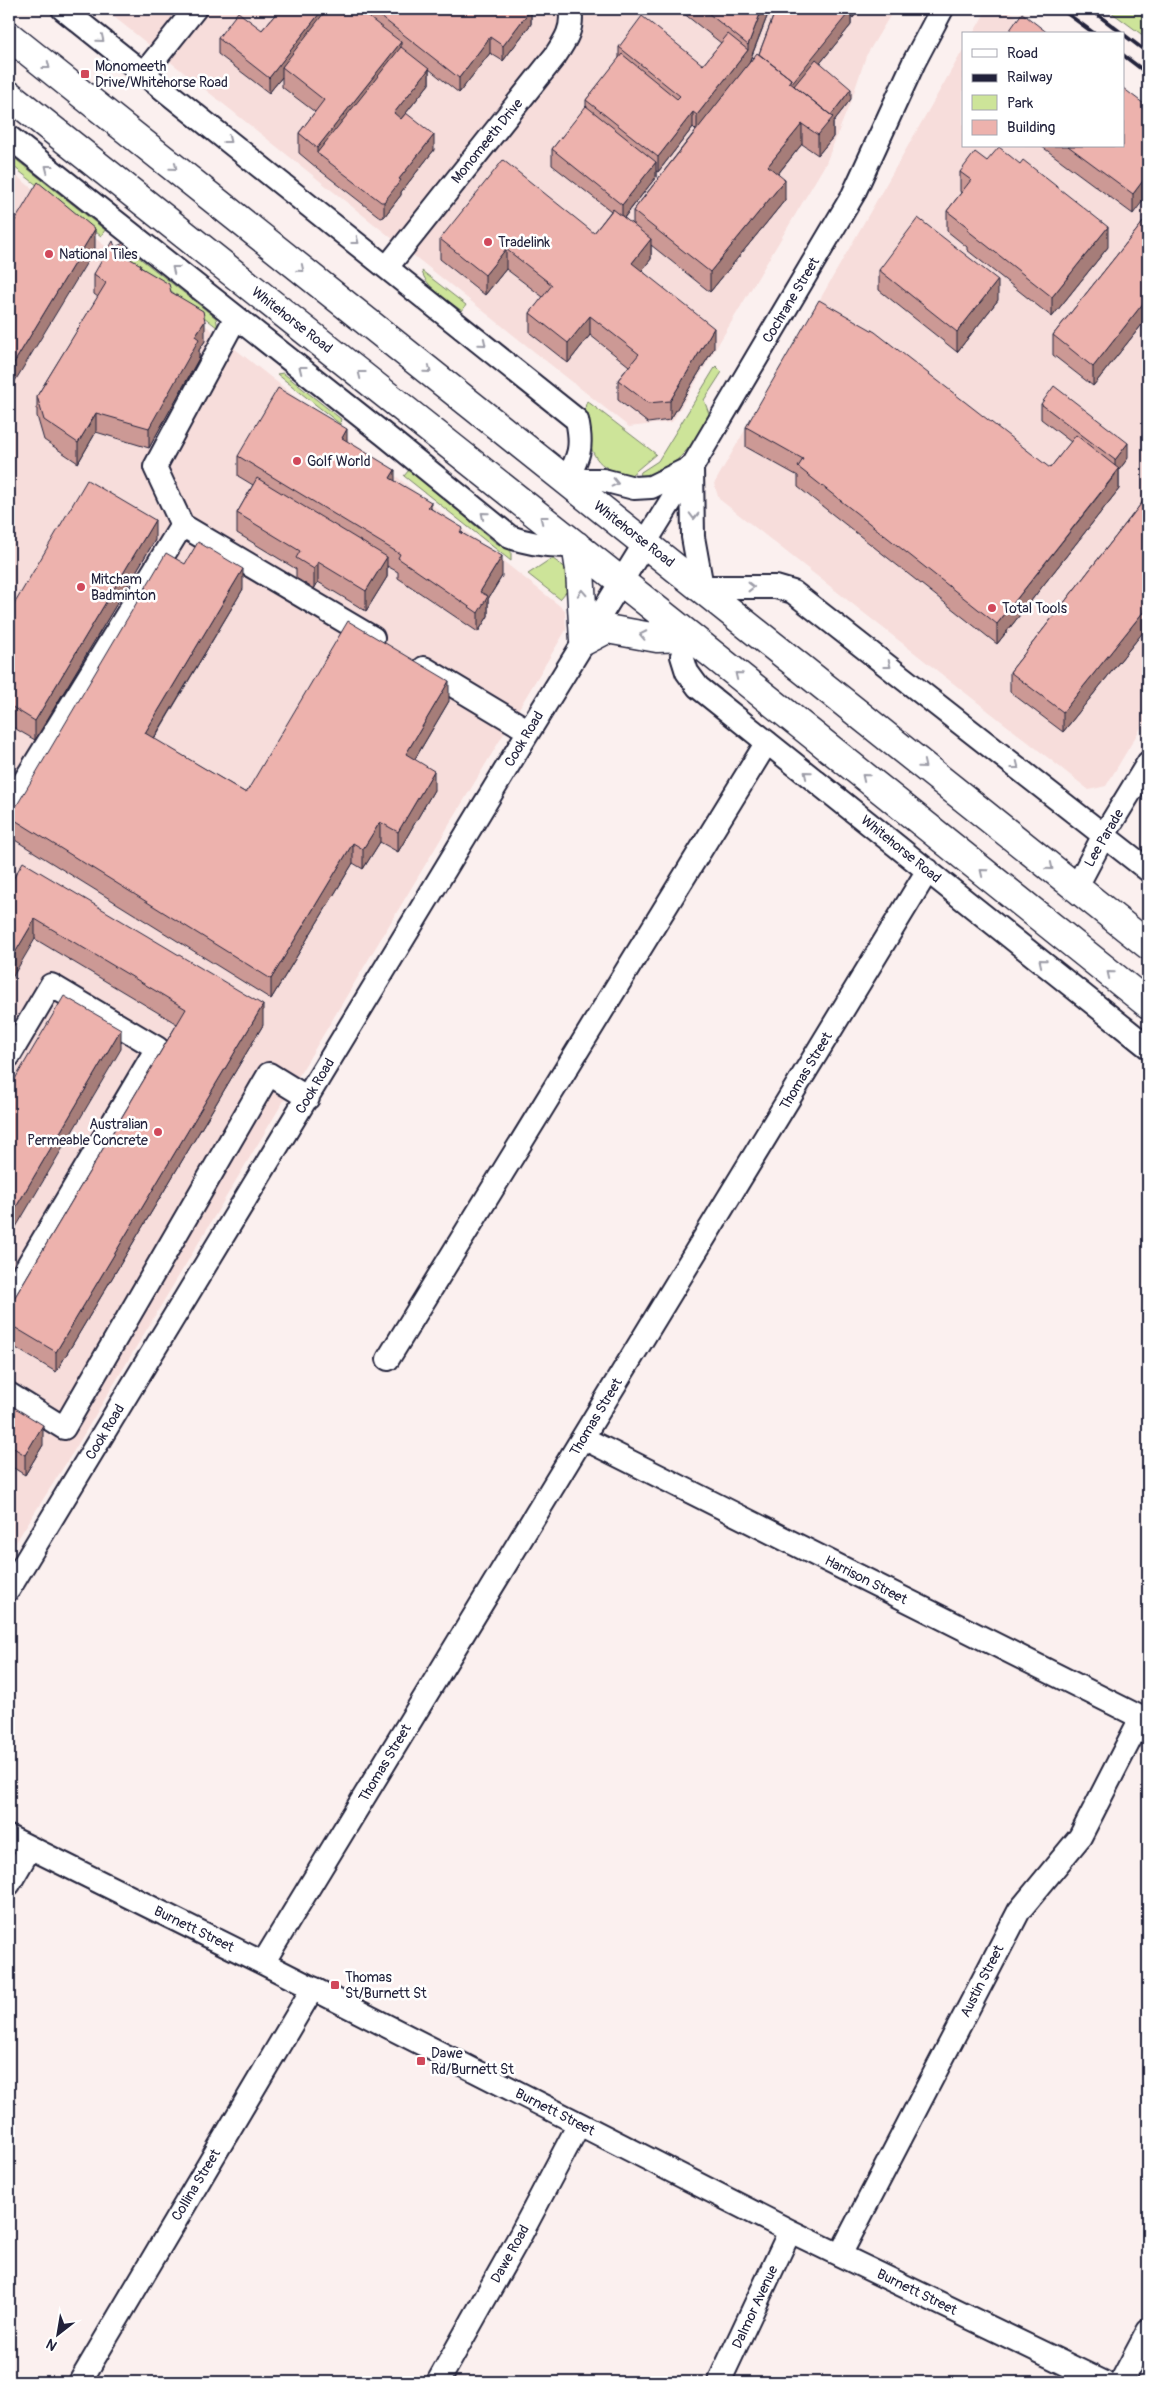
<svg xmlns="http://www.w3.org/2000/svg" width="1157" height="2391" font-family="Pangolin,sans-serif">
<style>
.built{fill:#f7dddb}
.green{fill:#cde499;stroke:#78836a}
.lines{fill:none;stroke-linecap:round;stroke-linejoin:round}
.minor-casing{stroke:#22223b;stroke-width:26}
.highway-casing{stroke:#22223b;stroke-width:31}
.minor{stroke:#fff;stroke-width:22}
.highway{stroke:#fff;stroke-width:28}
.rail{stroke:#22223b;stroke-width:4}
.wall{fill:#cc9995;stroke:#22223b;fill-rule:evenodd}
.shaded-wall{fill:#a67d79;stroke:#22223b}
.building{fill:#edb2ad;stroke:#22223b}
.oneway{stroke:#9c9ca7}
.poi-dot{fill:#d1495b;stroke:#fff;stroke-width:2}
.labels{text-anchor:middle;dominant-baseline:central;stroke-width:5;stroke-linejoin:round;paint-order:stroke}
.poi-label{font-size:14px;fill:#22223b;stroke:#fff;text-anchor:start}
.street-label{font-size:14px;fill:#22223b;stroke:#fff}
</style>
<rect width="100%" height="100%" fill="#fbf0ef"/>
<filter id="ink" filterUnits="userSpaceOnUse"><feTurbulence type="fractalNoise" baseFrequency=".02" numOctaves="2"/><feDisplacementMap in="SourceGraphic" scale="10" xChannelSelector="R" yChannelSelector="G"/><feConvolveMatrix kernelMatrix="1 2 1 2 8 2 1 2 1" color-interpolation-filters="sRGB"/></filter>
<g filter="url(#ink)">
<path class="built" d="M104,9H894L866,56L852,98L826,163L672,422L629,427Z
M987,9H1006L1040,34H973Z
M963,50V146H1123L1148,114V716L1106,786L1089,790L719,499L714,484Z
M9,170L565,610L566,630L75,1449L9,1553Z"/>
<path class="green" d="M1107,9H1148V39Z
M9,154L105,230L101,236L9,163Z
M123,245L216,318L218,328L118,249Z
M422,271L466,305L462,311C449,301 425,287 422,271Z
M716,366L722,372L704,400L711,419C692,444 673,475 639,476L641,472L658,461Z
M283,373L341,419L340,424L277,374Z
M587,401L656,454L631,475C600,470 591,459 587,428C586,419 583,410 587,401Z
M409,470L496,543L511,550V561L404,476Z
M553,559L566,568L573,584L560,599L528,574L549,560Z"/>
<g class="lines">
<defs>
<path id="minor" d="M63,9L577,420C583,447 579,456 567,480H603L634,488L651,487L692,467L693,537L702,587H776L793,592L1148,870
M144,73L195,9
M9,137L386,436L510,537C532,545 552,547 576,545
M388,266L555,56C565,41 574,28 570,9
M236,317L155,467L182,525L373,638
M691,637L682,656L687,672L698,687L1148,1047
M424,668L529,731
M9,806L182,525
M1076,888L1104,835L1148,763
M9,1056L51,985L157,1048L9,1297
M388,1359L767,742
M9,1394L64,1428L269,1074L308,1098
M583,1438L1148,1721
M9,1589L529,731L692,467L853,195L914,62L942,9
M9,1837L263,1963L790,2231L1103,2382
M9,1884L30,1848
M263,1963L928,870
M840,2255L1019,1911L1080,1837L1141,1718
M80,2382L313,1988
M438,2382L521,2234L579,2124
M719,2382L790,2231
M1121,2382L1148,2331"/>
<path id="highway" d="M9,36L1148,945
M9,95L691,637L1148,1004
M576,545L580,570L584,641L607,629L657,638L691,637"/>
</defs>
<use href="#minor" class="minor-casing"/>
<use href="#highway" class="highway-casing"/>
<use href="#minor" class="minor"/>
<use href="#highway" class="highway"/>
<path class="rail" d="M1061,9L1095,34
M1090,9L1123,34
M1123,34L1148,53
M1123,55L1148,74"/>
</g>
<path class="wall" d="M280,9H531V24L503,61L490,53L459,93L429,69V84L406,113L434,150L401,192V195L384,217L381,218L317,168L299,153V133L315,112L282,87V77L269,93L218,54V38L262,30Z
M678,9H770L749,63L759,54L776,9H859L853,18L851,16V25L820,63L851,99L833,122V137L818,155L802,144L778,174L785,200L710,292L651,245V259L642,270L714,348L670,420L648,423L618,400V380L629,366L590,335L568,363L530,333V313L543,297L506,269L485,295L440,259V239L594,233L611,211L552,165V149L586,107V100L619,59V47L703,65L721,43ZM693,127L696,130L633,211V225L624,218L656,177V171L658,172Z
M1148,107L1133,214L1041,146H1123Z
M987,161L1108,247L1052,317L967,250V247L947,231V211L961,193L960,191V172Z
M1148,216V317L1093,386L1053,355V335Z
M115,247L171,292L205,341L199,350V358L149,448L96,432L78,463L44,440L37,416V396L98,297L94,294V274Z
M879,270L998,300L957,352L879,290Z
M1041,404L1128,458L1119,470V489L997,644L798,487V476L746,447V427L1050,468L1071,442L1041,419Z
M347,442L395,481L463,533L502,576L488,599V616L478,632L398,578V572L387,566V577L366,611L318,582L314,589L296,578V569L237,533V513L253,485L238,476V456Z
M1148,495V626L1063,732L1010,692V672Z
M155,540L35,740L9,725V613Z
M185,564L243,589L154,739L246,793L449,701L415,759L434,790L398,852L380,842L363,869L353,863L271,999L10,837V817Z
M9,886L263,1025L56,1372L9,1344V1307L177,1024L35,939Z
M9,1404L43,1445L25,1475L9,1465Z"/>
<path class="shaded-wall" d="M323,9H334L282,67V77L269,93V78Z
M531,9V24L503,61V46Z
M762,9H770L748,65L697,130V115L748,50V45Z
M853,9H859L853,18Z
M851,10V25L796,93L789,82Z
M490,37V53L459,93V78Z
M401,42V62L317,153V148Z
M429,69V84L394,128V113Z
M851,89V99L833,122V137L818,155V135L829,118Z
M693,112V127L658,172V157Z
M802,124V144L768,186V166Z
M434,135V150L401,192V195L384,217V202L399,179Z
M656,162V177L622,220V205Z
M1148,174V194L1133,214V194Z
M785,180V200L710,292V272Z
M1108,227V247L1052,317V297Z
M95,229V249L9,391V371Z
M651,239V259L632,283V263Z
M506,249V269L485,295V275Z
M998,280V300L957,352V332Z
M1148,297V317L1093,386V367Z
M590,316V335L568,363V343Z
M205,321V341L199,350V358L149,448V428L195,336Z
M714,328V348L670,420V401Z
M96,413V432L78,463V443Z
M347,429V449L342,438Z
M1128,443V458L1119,470V489L997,644V624L1115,475V460Z
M395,470V489L390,478Z
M431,502V522L428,507Z
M155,520V540L35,740V721Z
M502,556V576L488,599V616L478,632V613L480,592Z
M387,557V577L366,611V591Z
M318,562V582L314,589V569Z
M243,569V589L145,753V733Z
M1148,606V626L1063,732V712Z
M449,681V701L406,774V754Z
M434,771V790L398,852V832Z
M380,822V842L363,869V849Z
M353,843V863L271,999V979Z
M35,919V939L9,983V963Z
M263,1005V1025L56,1372V1352Z
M121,1029V1049L9,1239V1219Z
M43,1425V1445L25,1475V1455Z"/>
<path class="building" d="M280,9H323L269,78L218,38L238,12L262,30Z
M327,9H358L401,42L317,148L299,133L324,100L282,67Z
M371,9H531L503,46L490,37L459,78Z
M703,9H762L748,45Z
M776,9H849L851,10L791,84V79L759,54Z
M1022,13L1049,34H1007Z
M642,16L703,65L728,34L748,50L697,115L693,112L658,157L586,100L622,54L677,99L680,96L619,47Z
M401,47L429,69L394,113L401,119L406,113L434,135L399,179L401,180L384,202H381L317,153Z
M757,53L791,79L789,82L833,117L818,135L802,124L768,166L785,180L710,272L633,211Z
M816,59L851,89L831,115L794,86Z
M1123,88L1148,107V174L1133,194L1068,146H1123Z
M586,106L656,162L622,205L552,149Z
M999,147L1020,164L1023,160L1108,227L1052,297L967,230L969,228L947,211L971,180L960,172L975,152L987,161Z
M503,160L594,233L613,209L651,239L632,263L714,328L670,401L648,403L618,380L639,354L590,316L568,343L530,313L552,285L506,249L485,275L440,239Z
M38,182L95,229L9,371V222L13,224Z
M1148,216V297L1093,367L1053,335Z
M918,218L998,280L957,332L879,270Z
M113,241L115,247L124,243L125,256L141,265L140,267L169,284L171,292L203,311L205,321L195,336L199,339L149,428L96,413L78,443L44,420L37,396L106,283L94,274Z
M819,300L875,332L1050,468L1076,435L1119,469L997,624L798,467L803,459L746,427Z
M1054,386L1128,443L1115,460L1041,404Z
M278,388L347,429L342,438L395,470L390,478L431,502L428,507L463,528L460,532L502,556L480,592L488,596L478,613L398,558L400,554L238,456Z
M257,478L387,557L366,591L318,562L314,569L296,558L300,551L237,513Z
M87,480L155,520L35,721L9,705V613Z
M1148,495V606L1063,712L1010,672Z
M198,542L243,569L145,733L246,793L348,621L449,681L406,754L434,771L398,832L380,822L363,849L353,843L271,979L10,817L166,553L185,564Z
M23,862L263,1005L56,1352L9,1324V1307L186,1009L35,919L9,963V886Z
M64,996L121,1029L9,1219V1089Z
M9,1404L43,1425L25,1455L9,1445Z"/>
<defs><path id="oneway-chevron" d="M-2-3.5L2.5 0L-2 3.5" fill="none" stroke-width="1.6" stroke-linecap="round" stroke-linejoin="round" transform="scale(1.25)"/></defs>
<g class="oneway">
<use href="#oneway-chevron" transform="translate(101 39) rotate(39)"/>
<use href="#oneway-chevron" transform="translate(47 66) rotate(38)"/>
<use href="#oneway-chevron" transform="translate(228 140) rotate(38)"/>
<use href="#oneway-chevron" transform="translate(174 167) rotate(39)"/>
<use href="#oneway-chevron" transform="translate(48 168) rotate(-142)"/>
<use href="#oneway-chevron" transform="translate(356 241) rotate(38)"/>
<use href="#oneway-chevron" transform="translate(175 269) rotate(-142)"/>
<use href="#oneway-chevron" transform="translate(301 269) rotate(39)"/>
<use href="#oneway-chevron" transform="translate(483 343) rotate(39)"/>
<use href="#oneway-chevron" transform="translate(302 369) rotate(-142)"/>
<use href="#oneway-chevron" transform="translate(428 370) rotate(39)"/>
<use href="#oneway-chevron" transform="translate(361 374) rotate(-142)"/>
<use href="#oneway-chevron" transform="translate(615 483) rotate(13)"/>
<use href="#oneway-chevron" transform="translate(484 515) rotate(-141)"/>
<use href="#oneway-chevron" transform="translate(694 516) rotate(91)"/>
<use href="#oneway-chevron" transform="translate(543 519) rotate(-142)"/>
<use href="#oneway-chevron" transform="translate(751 587)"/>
<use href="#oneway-chevron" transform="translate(582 593) rotate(-93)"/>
<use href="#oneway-chevron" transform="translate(643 635) rotate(-168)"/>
<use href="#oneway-chevron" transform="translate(888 665) rotate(38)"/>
<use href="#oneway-chevron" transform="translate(738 675) rotate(-141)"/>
<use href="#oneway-chevron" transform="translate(923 765) rotate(39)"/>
<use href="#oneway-chevron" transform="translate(1016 766) rotate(38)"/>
<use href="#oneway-chevron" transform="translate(807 774) rotate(-141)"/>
<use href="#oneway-chevron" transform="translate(865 777) rotate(-141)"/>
<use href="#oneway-chevron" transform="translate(1050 867) rotate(39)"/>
<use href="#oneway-chevron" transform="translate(983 872) rotate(-141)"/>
<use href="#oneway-chevron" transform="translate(1042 962) rotate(-141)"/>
<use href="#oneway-chevron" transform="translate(1110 974) rotate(-141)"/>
</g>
</g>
<g class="poi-dot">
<rect x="80" y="69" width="10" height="10" rx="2.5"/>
<circle cx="488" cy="242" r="5"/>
<circle cx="49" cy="254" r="5"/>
<circle cx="297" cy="461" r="5"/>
<circle cx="81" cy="587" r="5"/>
<circle cx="992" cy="608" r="5"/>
<circle cx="158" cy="1132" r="5"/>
<rect x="330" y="1980" width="10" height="10" rx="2.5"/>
<rect x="416" y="2056" width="10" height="10" rx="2.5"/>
</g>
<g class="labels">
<g class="poi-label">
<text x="95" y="66">Monomeeth<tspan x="95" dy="16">Drive/Whitehorse Road</tspan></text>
<text x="498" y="242">Tradelink</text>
<text x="59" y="254">National Tiles</text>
<text x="307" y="461">Golf World</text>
<text x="91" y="579">Mitcham<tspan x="91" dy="16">Badminton</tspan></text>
<text x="1002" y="608">Total Tools</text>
<text x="148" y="1124" text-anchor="end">Australian<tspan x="148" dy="16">Permeable Concrete</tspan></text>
<text x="345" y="1977">Thomas<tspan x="345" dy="16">St/Burnett St</tspan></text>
<text x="431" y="2053">Dawe<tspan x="431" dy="16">Rd/Burnett St</tspan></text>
</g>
<g class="street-label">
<text transform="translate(487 141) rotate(-51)">Monomeeth Drive</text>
<text transform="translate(791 300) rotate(-59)">Cochrane Street</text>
<text transform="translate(292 320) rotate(38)">Whitehorse Road</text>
<text transform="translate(634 534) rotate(38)">Whitehorse Road</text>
<text transform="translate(524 739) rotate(-59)">Cook Road</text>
<text transform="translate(1104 838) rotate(-60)">Lee Parade</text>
<text transform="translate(901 849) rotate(39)">Whitehorse Road</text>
<text transform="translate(806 1071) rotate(-59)">Thomas Street</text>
<text transform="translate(315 1086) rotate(-59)">Cook Road</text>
<text transform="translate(596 1417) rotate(-59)">Thomas Street</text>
<text transform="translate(105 1432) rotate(-59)">Cook Road</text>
<text transform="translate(866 1580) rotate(27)">Harrison Street</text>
<text transform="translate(385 1763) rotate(-59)">Thomas Street</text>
<text transform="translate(194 1929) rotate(26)">Burnett Street</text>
<text transform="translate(982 1981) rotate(-63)">Austin Street</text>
<text transform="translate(555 2112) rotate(27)">Burnett Street</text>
<text transform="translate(196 2185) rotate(-59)">Collina Street</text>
<text transform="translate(510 2254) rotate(-61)">Dawe Road</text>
<text transform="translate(917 2292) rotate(26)">Burnett Street</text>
<text transform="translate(755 2307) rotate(-65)">Dalmor Avenue</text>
</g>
</g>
<rect width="1157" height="2391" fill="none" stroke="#fff" stroke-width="30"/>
<rect x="15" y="15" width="1127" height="2361" fill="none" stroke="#22223b" stroke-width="2" filter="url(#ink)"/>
<rect x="962" y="32" width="162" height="115" fill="#ffffff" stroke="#a7a7b1"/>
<rect x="972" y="49" width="25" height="8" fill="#ffffff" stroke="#a7a7b1"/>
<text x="1007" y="58" font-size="15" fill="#22223b">Road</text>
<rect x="972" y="74" width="25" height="8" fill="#22223b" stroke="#a7a7b1"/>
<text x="1007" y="82" font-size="15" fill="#22223b">Railway</text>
<rect x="972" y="95" width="25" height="15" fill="#cde499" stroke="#a7a7b1"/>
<text x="1007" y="108" font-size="15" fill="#22223b">Park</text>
<rect x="972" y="120" width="25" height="15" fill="#edb2ad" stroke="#a7a7b1"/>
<text x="1007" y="132" font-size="15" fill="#22223b">Building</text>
<g transform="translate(58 2334) rotate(211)" stroke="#ffffff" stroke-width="4" paint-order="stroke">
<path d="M0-4L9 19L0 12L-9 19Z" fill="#22223b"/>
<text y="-8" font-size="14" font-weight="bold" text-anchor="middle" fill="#22223b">N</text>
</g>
</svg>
